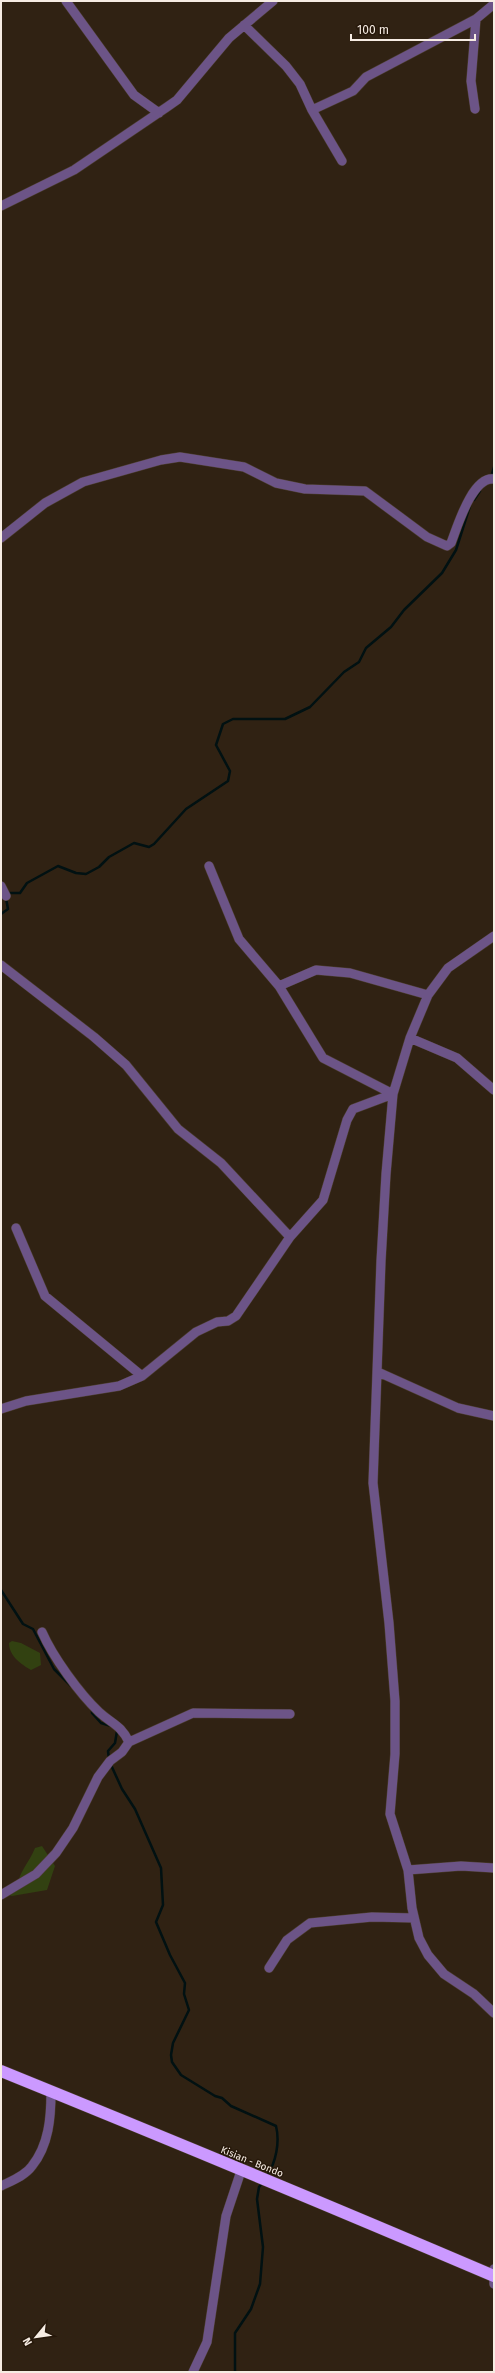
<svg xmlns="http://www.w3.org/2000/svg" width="495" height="2373" font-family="'Fira Sans',sans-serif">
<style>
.green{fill:#324111}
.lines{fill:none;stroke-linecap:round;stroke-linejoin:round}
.stream{stroke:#011112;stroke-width:2.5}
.street-casing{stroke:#4c3e30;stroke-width:10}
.highway-casing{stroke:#4c3e30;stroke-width:13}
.street{stroke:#6c5487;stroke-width:9}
.highway{stroke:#cb99ff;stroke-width:12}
.labels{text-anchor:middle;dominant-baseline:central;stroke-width:3;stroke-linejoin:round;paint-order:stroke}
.street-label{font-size:10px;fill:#f6ece3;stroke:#26180a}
</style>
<rect width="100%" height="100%" fill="#302213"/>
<path class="green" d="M12,1641L21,1643L40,1653L41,1665L31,1670C21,1664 9,1656 9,1643Z
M42,1846L55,1866L47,1890L12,1896L9,1895L17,1888C18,1873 29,1863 35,1848Z"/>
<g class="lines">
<path class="stream" d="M491,477L494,467
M474,500L480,491
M7,893H20L27,883L58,866L76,873L86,874L99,867L109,857L134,843L149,847L154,844L186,809L228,781L230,771L216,745L223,724L233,719H285L310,707L344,672L359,662L366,648L391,627L404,610L442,573L456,550L470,506
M1,914L8,909L6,898
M1,1590L23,1624L33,1629L54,1669L71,1686
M92,1708V1713L101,1723L111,1726
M109,1759L108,1751L115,1743L117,1731
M111,1765L122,1789L135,1809L161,1868L163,1905L156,1922L170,1955L185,1983L184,1994L189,2010L173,2043L171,2055L172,2062L181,2075L215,2096L222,2098L231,2106L276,2126C280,2142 276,2162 267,2176
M235,2372V2333L251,2309L260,2284L263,2247L257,2199L259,2187L263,2182"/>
<defs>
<path id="street" d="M66,1L134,95L159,113
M244,25L286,66L300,84L312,110L342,161
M475,109L471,81L476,19
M312,110L353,91L366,77L476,19L494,4
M1,206L74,170L167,107L177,100L229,38L273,1
M1,538L45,503L83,482L161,460L180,457L244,467L276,483L305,489L365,491L427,537L447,546L451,543C457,528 472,476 494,479
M1,886L6,896
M494,936L448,968L428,995L410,1038L393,1094L386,1174L381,1261L373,1483L389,1623L395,1701V1754L390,1814L408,1870L412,1908L419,1938L428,1955L444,1974L474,1994L494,2013
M1,965L94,1037L126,1065L178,1129L221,1163L290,1237
M279,986L316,970L350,973L428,995
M410,1038L457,1058L494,1090
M16,1228L45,1296L142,1376
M378,1372L458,1408L494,1416
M1,1409L26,1401L119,1386L142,1376L196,1332L217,1322L228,1321L236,1316L290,1237L323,1200L347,1120L353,1109L393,1094L323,1058L279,986L239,939L209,866
M129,1742L193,1713L290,1714
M408,1870L461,1866L494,1868
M1,1895L36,1874L56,1853L73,1828L98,1777L110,1761L122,1752L129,1742C121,1725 112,1724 99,1712C79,1693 53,1657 42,1632
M269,1968L287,1940L310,1923L372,1917L414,1918
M1,2186C11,2181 25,2176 32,2166C49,2145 51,2117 51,2092
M494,2269V2284
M193,2372L207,2342L226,2216L241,2171"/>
<path id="highway" d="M1,2071C166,2138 330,2206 494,2276"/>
</defs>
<use href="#street" class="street-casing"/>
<use href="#highway" class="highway-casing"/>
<use href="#street" class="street"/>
<use href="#highway" class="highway"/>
</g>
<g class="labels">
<g class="street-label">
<text transform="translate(252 2162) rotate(22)">Kisian - Bondo</text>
</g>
</g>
<rect width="495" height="2373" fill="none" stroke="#f6ece3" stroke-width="4"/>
<g transform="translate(36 2337) rotate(241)" stroke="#26180a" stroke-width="3" paint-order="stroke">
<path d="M0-3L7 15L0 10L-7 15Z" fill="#f6ece3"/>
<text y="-6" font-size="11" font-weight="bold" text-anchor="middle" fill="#f6ece3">N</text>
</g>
<path d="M351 34v6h124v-6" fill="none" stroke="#f6ece3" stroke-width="2"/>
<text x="357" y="34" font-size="12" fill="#f6ece3" stroke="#26180a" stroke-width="3" paint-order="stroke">100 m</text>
</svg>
